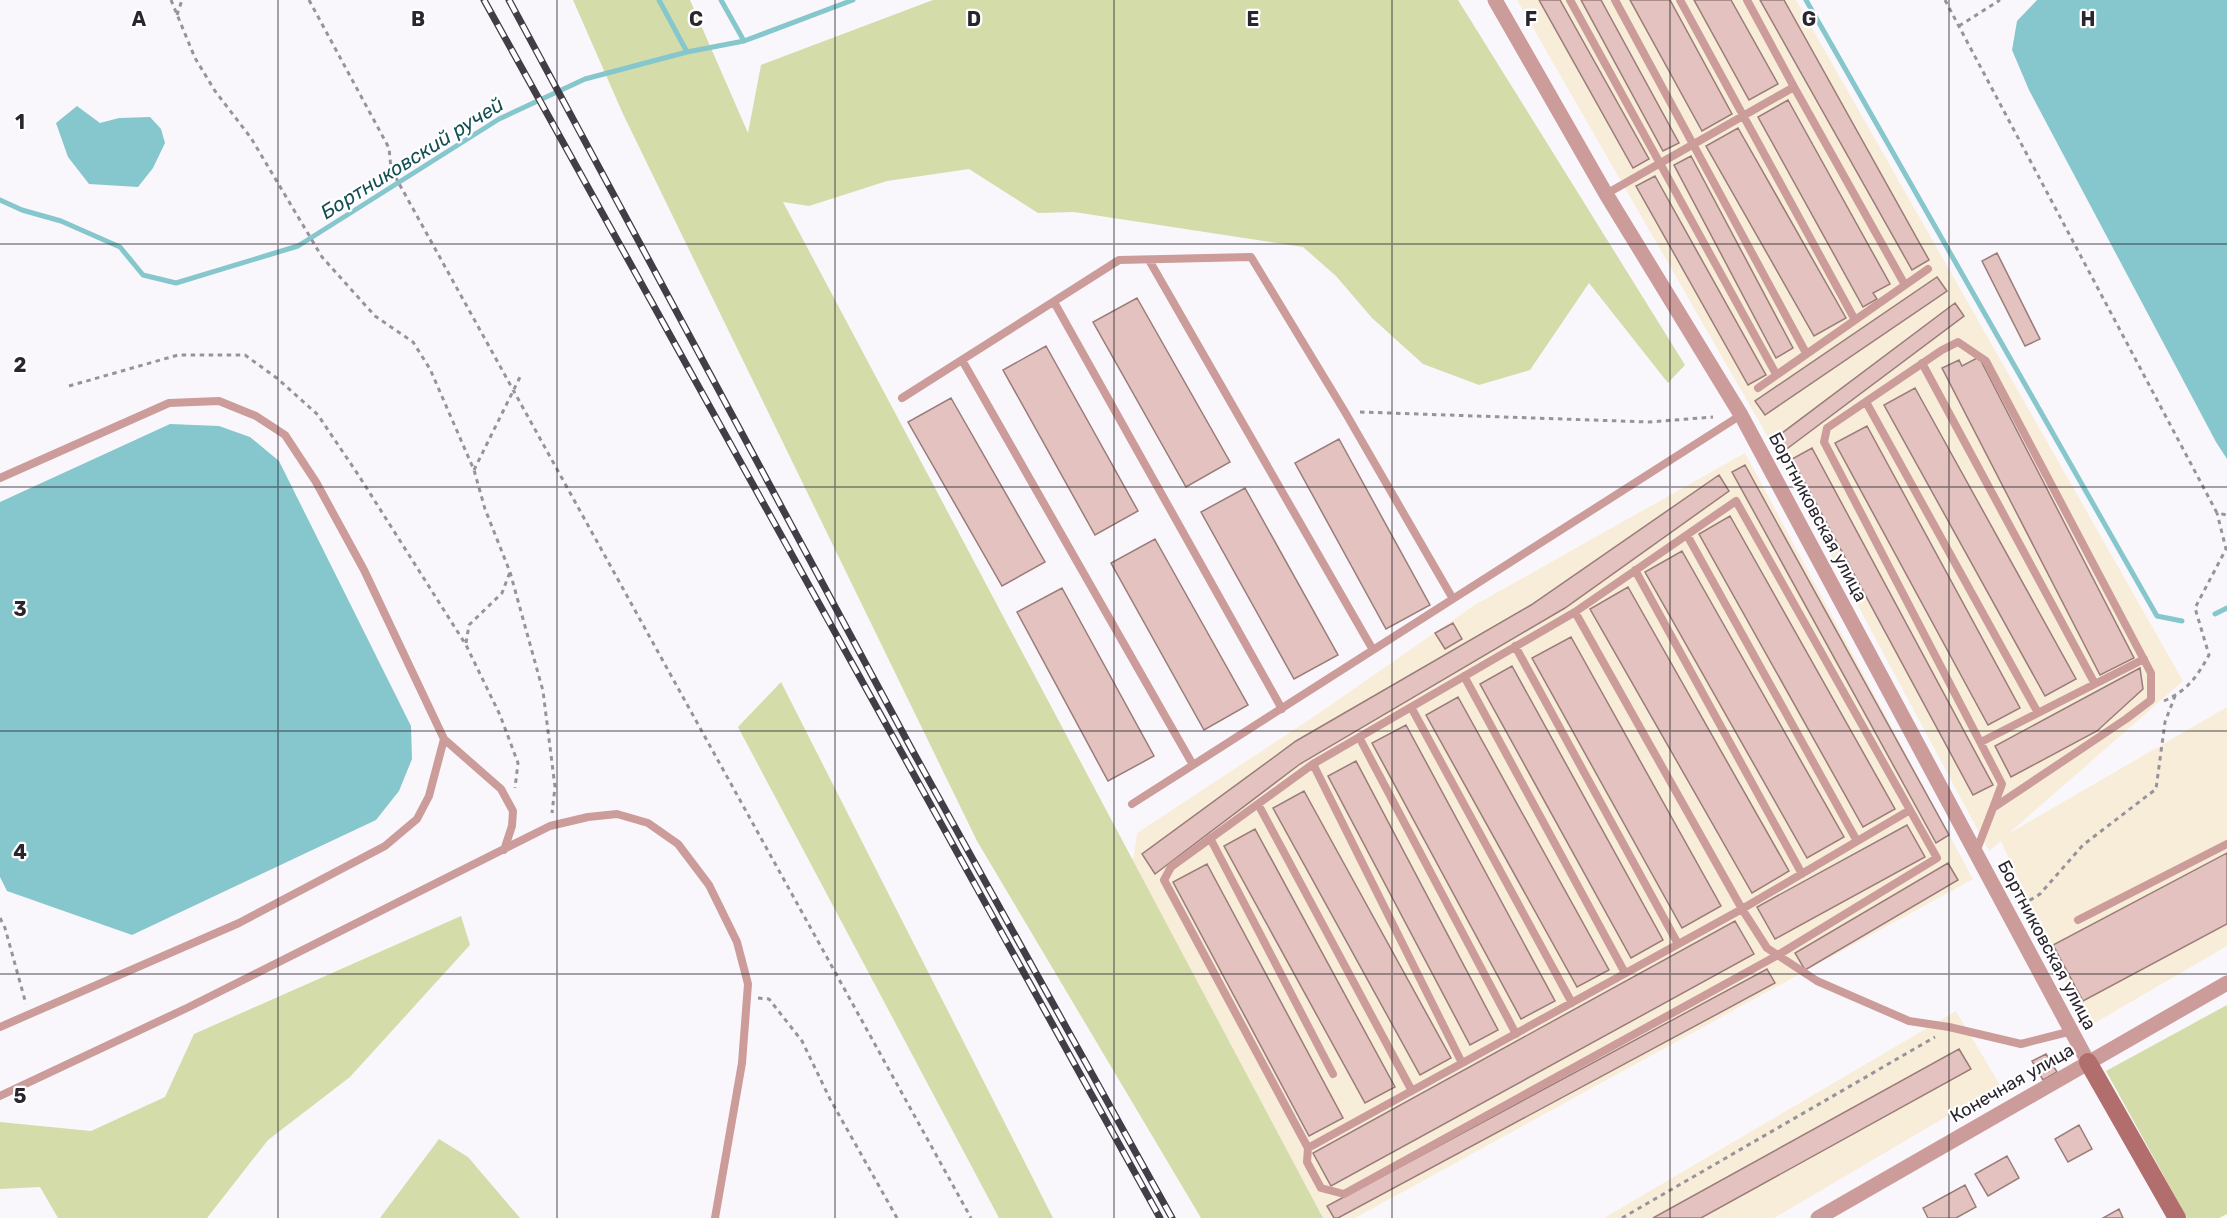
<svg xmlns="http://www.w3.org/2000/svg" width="2227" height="1218" font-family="Rubik,sans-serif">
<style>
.industrial{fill:#f8edd8}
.green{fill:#d4dcaa}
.water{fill:#85c7cc}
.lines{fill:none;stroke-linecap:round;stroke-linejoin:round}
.stream{stroke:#85c7cc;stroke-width:5}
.building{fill:#e3c2bf;stroke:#9a7c79;stroke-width:1.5}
.path{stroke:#97939a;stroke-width:3;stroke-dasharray:4.5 4.5;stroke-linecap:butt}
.lane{stroke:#cb9c99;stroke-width:8}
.street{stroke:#cb9c99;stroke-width:15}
.secondary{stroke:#b26e6c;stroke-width:18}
.rail-casing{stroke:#423e47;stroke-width:7}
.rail{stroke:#fff;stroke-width:4.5;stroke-dasharray:14;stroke-linecap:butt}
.grid{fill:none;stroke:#2a252f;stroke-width:1.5;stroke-opacity:0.55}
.labels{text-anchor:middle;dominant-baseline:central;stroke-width:4.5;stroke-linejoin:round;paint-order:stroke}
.street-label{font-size:18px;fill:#2a252f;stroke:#fff}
.water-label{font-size:20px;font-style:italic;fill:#144f53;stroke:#fff}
.grid-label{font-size:20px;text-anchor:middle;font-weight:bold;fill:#2a252f;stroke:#fff;stroke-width:4.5;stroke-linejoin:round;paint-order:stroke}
</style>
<rect width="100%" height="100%" fill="#faf7fc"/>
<path class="industrial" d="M1517,0H1796L2183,681L2008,834L2227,707V946L2086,1028L2001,841L1989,851L1764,430Z
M1745,453L1973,879L1355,1218H1323L1133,861L1137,833L1312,718L1473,606Z
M1956,1011L2000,1085L1774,1218H1604Z"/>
<path class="green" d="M573,0H690L748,133L761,65L933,0H1458L1685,365L1668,383L1589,283L1530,370L1479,385L1423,364L1372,318L1336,276L1303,247L1074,212L1038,213L969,169L887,181L809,206L783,202L1323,1218H1201L977,841L623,114Z
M781,682L1053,1218H999L738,727Z
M461,916L470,945L350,1077L268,1140L207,1218H58L40,1187L0,1189V1122L91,1131L165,1097L194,1034Z
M2227,1005V1214L2219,1218H2187L2106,1071Z
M439,1139L468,1157L520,1218H380Z"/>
<path class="water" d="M2037,0H2227V459L2216,442L2029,90L2012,50L2017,21Z
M77,106L100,123L119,118L150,117L161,129L165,143L153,168L138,187L89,184L68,157L56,123Z
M170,424L219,426L250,437L279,461L411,726L412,759L399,791L376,820L132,935L7,891L0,877V502Z"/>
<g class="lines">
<path class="stream" d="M659,0L687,52
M721,0L744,41
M1806,0L2157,616L2182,621
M0,200L22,210L61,221L120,247L143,275L176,283L298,246L499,119L585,79L687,52L744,41L853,0
M2215,614L2227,608"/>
</g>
<path class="building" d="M1539,0H1560L1649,159L1633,168Z
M1581,0H1601L1679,143L1663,151Z
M1630,0H1670L1732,114L1702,131Z
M1694,0H1731L1778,84L1749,100Z
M1760,0H1784L1929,260L1912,270Z
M1788,100L1890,284L1873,293L1877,299L1863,307L1758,117Z
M1738,128L1846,318L1814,336L1706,146Z
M1691,156L1793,348L1776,358L1674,165Z
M1655,176L1766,375L1748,385L1636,186Z
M1997,253L2040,339L2025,346L1982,261Z
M1937,277L1947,291L1765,415L1755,401Z
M1137,298L1230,462L1186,487L1093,322Z
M1955,303L1964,316L1784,451L1774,439Z
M1046,346L1138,511L1095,535L1003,370Z
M1979,357L2134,658L2100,675L1942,368L1959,360L1962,366Z
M1915,388L2076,679L2045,696L1884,405Z
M951,398L1045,562L1002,586L908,422Z
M1867,426L2020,708L1988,725L1835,443Z
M1339,439L1430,605L1386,629L1295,463Z
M1812,448L1993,785L1973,795L1792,459Z
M1745,465L1949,835L1936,843L1732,472Z
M1719,475L1729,491L1565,608L1300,764L1155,874L1142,854L1296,741L1531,605Z
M1245,488L1338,655L1294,679L1201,512Z
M1730,516L1895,809L1863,827L1699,534Z
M1155,539L1248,705L1204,730L1111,563Z
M1682,551L1844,837L1807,858L1645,572Z
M1628,587L1789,871L1752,893L1590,609Z
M1062,588L1154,756L1108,781L1017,612Z
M1453,623L1462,639L1445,649L1435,633Z
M1571,637L1721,906L1682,928L1532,658Z
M1512,666L1663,940L1631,958L1480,684Z
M2140,668L2143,689L2097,731L2011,777L1995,746Z
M1458,697L1609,970L1577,987L1426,715Z
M1406,725L1555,1001L1521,1019L1372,743Z
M1356,761L1498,1030L1470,1045L1328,776Z
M1304,791L1451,1058L1420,1075L1273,808Z
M1907,825L1925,857L1775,939L1757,907Z
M1255,829L1395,1087L1365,1103L1224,846Z
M2227,853V924L2083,1001L2053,945Z
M1948,863L1958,880L1805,970L1795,953Z
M1207,864L1343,1118L1309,1136L1173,882Z
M1735,921L1754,954L1331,1186L1313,1153Z
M1767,969L1775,983L1338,1218H1334L1327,1206Z
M1959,1049L1971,1069L1701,1218H1653Z
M2046,1054L2057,1072L2043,1080L2032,1061Z
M2079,1125L2092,1149L2068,1162L2055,1139Z
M2007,1156L2019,1178L1988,1196L1975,1174Z
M1965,1185L1976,1207L1956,1218H1928L1923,1208Z
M2119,1209L2123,1218H2103Z"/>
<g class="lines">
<path class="path" d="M171,0L195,58L215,91L251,138L322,257L375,316L413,342L430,369L474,470L485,509L510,572L543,691L555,787L552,813
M309,0L389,148L391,169L971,1218
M1945,0L2217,513L2227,515
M177,15L182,0
M1959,26L2000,0
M69,386L178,355H245L278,379L318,415L359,476L466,645L500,715L518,763L515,788
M1360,412L1649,422L1713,417
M474,470L521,375
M466,643L469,625L502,593L510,572
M2164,701C2188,690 2196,678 2209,655L2195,608L2226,549L2217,513
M2022,905L2040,894L2083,845L2156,789L2165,722L2175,696
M0,918L5,928L26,1004
M758,998L769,999L802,1041L830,1099L897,1218
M1622,1218L1935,1037"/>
<path class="lane" d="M1570,0L1776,374
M1615,0L1806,353
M1680,0L1855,320
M1794,87L1905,285
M1606,194L1794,87L1747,0
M1149,260L1373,650
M1054,302L1282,709
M962,360L1193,765
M1922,363L2095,684
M1758,388L1928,269
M902,398L1119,260L1251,257L1345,412L1453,599
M1866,402L2038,713
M0,478L169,403L219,401L256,416L285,435L316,482L364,570L444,739L501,789L513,811L512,826L504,850
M1687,535L1857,841
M1635,570L1802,874
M1575,612L1742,909L1767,948L1817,981L1909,1021L1949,1027L2021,1044L2072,1031
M1515,646L1678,944
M1464,676L1625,973
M1411,707L1572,1003
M1359,737L1516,1034
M1981,742L2144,659
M1313,764L1462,1063
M1132,804L1741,415
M1258,804L1412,1091
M1210,838L1333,1074
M1976,852L1993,808L2126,719L2151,700V673L1986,361L1958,342L1942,350L1827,428L1824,442L2002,784L1993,808
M2078,920L2227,844
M0,1027L239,923L385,846L417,819L429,796L444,739
M0,1096L189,1007L550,826L588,817L617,814L648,823L678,844L709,885L737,942L748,984L742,1063L715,1218
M1308,1148L1307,1162L1321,1188L1344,1194L1778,955L1937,858L1736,501L1575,612L1313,764L1171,867L1164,880L1308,1148L1742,909L1910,810"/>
<path class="street" d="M1495,0L1606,194L1741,415L2088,1062
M1818,1218L2227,983"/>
<path class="secondary" d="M2088,1062L2177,1218"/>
<defs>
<path id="rail" d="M484,0L1160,1218
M509,0L911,748L1172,1218"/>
</defs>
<use href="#rail" class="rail-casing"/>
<use href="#rail" class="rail"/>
</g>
<path class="grid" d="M278,0V1218M557,0V1218M835,0V1218M1114,0V1218M1392,0V1218M1670,0V1218M1949,0V1218M0,244H2227M0,487H2227M0,731H2227M0,974H2227"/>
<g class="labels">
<g class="street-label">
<text transform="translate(1818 517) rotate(62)">Бортниковская улица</text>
<text transform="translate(2047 945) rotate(62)">Бортниковская улица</text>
<text transform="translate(2012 1083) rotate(-30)">Конечная улица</text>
</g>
<g class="water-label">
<text transform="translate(412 158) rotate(-32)">Бортниковский ручей</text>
</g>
</g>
<g class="grid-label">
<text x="139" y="26">A</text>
<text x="418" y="26">B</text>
<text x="696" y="26">C</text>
<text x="974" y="26">D</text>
<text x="1253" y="26">E</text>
<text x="1531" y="26">F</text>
<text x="1809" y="26">G</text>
<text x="2088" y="26">H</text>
<text x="20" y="129">1</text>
<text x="20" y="372">2</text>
<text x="20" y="616">3</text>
<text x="20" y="859">4</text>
<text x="20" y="1103">5</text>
</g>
</svg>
